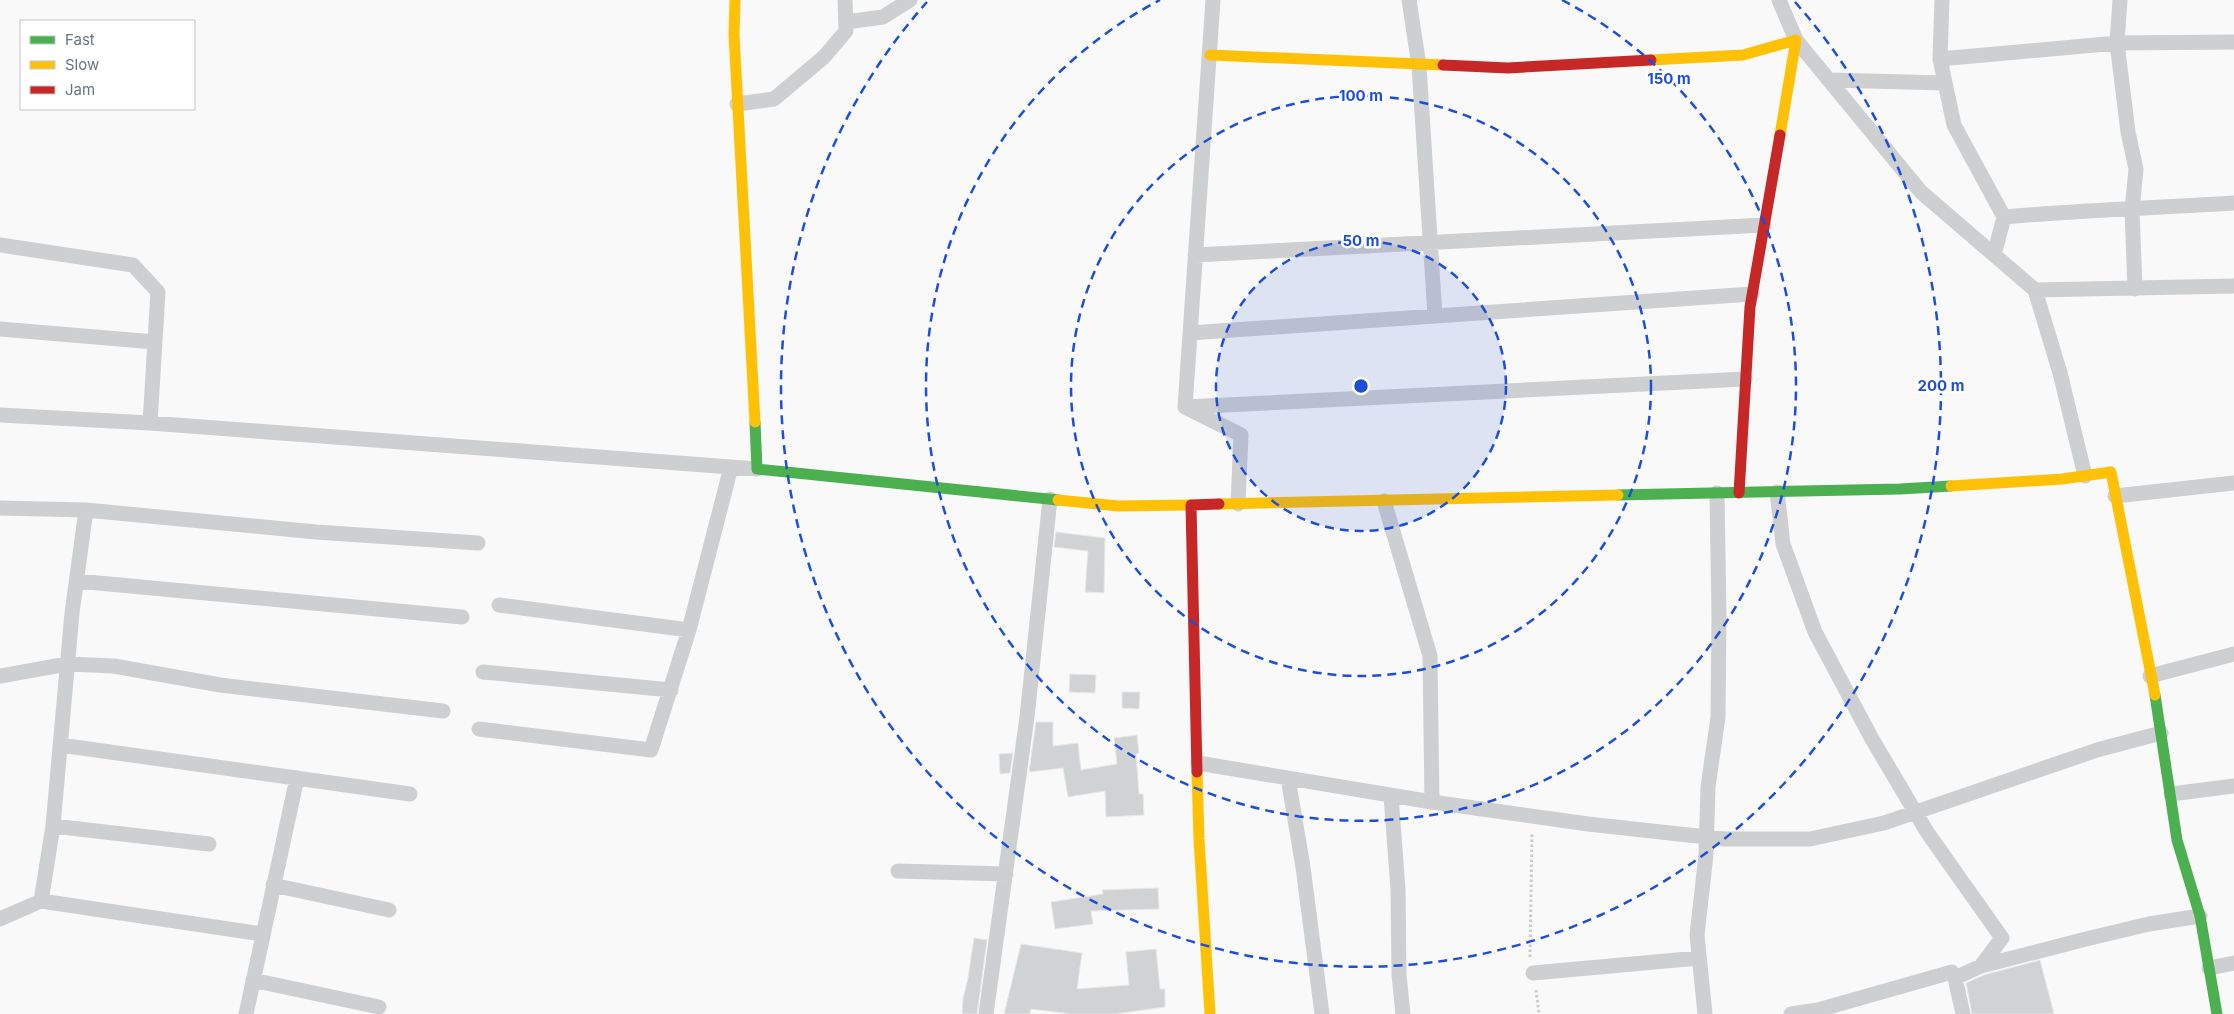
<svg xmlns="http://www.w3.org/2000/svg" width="2234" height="1014" font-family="Inter,sans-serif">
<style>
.building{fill:#d0d2d3;stroke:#e8e8e8}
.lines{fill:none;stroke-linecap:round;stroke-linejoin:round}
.path{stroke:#cbcccd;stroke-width:3;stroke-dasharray:2.5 2.5;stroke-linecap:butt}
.street{stroke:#cecfd0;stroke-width:15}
.fast{stroke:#4caf50;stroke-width:11}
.slow{stroke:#ffc107;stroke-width:11}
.jam{stroke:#c62828;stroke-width:11}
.ring{fill:none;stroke:#1d4ed8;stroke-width:2.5;stroke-dasharray:9 6}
.centre{fill:#1d4ed8;stroke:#fff;stroke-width:2.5}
.ring-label{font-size:15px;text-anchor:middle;font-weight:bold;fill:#1d4ed8;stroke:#fff;stroke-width:5;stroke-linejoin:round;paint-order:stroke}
</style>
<rect width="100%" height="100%" fill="#f9f9f9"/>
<path class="building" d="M1056,532L1105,538L1104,593L1085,592L1088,551L1054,547Z
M1070,674L1096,675L1095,693L1069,692Z
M1122,692H1140L1139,709L1122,708Z
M1036,722H1053V746L1078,743L1081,770L1117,764L1114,738L1137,735L1139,753L1136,754L1139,794H1143L1144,815L1106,817L1105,791L1068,797L1063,768L1029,772Z
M1013,753L1010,773L1000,774L999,754Z
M1158,888L1159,909L1091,911L1093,924L1055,929L1051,902L1103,894L1102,890Z
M974,938L987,940L977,1014H962L963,999L968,978Z
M1021,944L1082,953L1077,989L1129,985L1126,952L1156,949L1160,989H1165V1007L1115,1014H1071L1031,1009L1030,1014H1004Z
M2040,960L2054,1014H1972L1966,983L1984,975Z"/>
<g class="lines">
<path class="path" d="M1530,957L1532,833
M1536,990L1539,1014"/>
<path class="street" d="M1213,0L1185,407L1241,435L1238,504
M1409,0L1419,66L1435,316
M1779,0L1796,40L1921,192L2035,290L2060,373L2085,476
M846,22L883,17L910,0
M1940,59L1942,0
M1830,80L1945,83
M737,104L774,99L824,57L846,31L845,0
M2004,217L1954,125L1940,59L2117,43L2120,0
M0,245L133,265L158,292L150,423
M1195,255L1764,225
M1994,255L2004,217C2081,210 2157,208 2234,203
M2135,289L2132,210L2136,169L2128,132L2117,43L2234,42
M2035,290L2234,286
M0,329L155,342
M1190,333L1752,294
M1185,407L1745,379
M0,415L150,423L757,469
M1777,492L1783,544L1815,632L1872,739L1927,832L2002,938L1981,966
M2115,496L2234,483
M1384,501L1430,656L1432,802
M0,508L86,510
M77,581L462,617
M499,605L689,630
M483,672L671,690
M0,676L67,664L114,666L220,685L443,711
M2150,676L2234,654
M479,729L651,750L689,630L731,467
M60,745L410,794
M1198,763L1432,802L1588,824L1725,839H1810L1884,823L2097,750L2161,733
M1288,778L1303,867L1322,1014
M2171,794L2234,786
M1391,796L1398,889L1399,975L1403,1014
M53,826L209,844
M898,871L1006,874
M273,885L389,910
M41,901L53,826L72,613L86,510L316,532L478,543
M0,919L41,901L262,934
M2209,968L2234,963
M1533,973L1699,958
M1955,978L1963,1014
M253,980L379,1007
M246,1014L297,778
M986,1014L1027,717L1050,499
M1705,1014L1697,935L1706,855L1708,787L1718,717L1719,616L1717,493
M1791,1014L1818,1010L1952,972L1955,978L1981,966L2086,939L2149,924L2200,916"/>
<path class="fast" d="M755,422L757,469L1058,500
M1618,495L1900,489L1951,486
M2155,695L2177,840L2200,916L2217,1014"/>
<path class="slow" d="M735,0L734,35L755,422
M1210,55L1443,65
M1651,60L1743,55L1796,40L1780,135
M1951,486L2062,479L2111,472L2155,695
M1058,500L1118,506L1191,505
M1219,504L1618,495
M1197,772L1199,839L1210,1014"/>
<path class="jam" d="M1443,65L1508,68L1651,60
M1739,493L1750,307L1780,135
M1197,772L1191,505L1219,504"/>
</g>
<circle cx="1361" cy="386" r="145" fill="#1d4ed8" fill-opacity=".12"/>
<g class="ring">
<circle cx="1361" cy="386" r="145"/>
<circle cx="1361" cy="386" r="290"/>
<path d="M1562 0A435 435 0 1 1 1160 0"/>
<path d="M1795 2A580 580 0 1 1 927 2"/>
</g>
<circle cx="1361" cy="386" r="8" class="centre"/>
<g class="ring-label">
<text x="1669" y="84">150 m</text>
<text x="1361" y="101">100 m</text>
<text x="1361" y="246">50 m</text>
<text x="1941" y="391">200 m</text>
</g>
<rect x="20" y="20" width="175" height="90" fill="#ffffff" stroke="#c1c8cd"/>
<rect x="30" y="36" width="25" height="8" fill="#4caf50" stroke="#c1c8cd"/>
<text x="65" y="45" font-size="15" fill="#657683">Fast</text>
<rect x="30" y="61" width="25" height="8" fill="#ffc107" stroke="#c1c8cd"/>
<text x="65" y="70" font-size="15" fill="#657683">Slow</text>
<rect x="30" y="86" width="25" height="8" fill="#c62828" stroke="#c1c8cd"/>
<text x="65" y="95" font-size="15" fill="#657683">Jam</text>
</svg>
